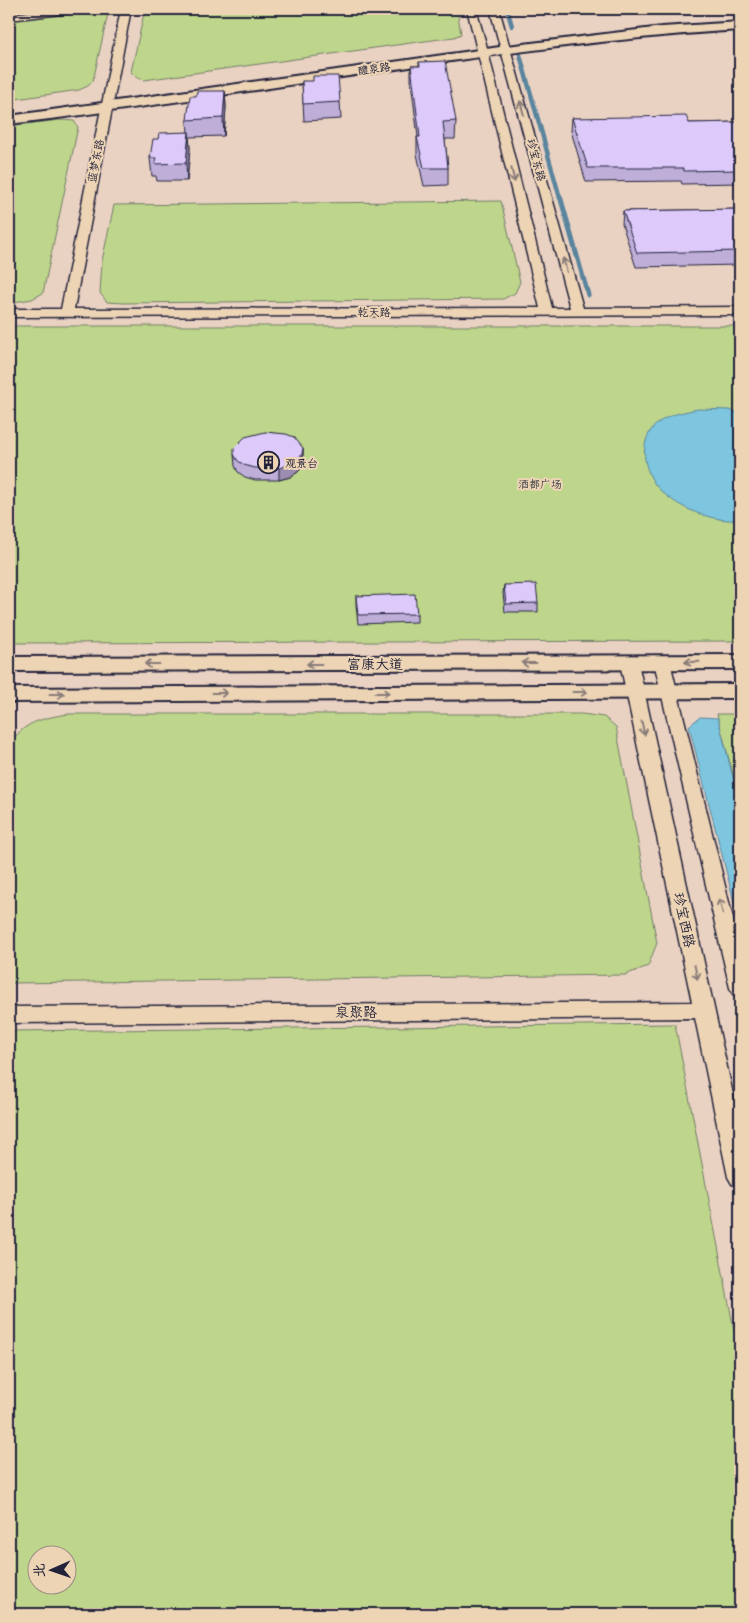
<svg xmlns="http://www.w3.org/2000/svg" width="749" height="1623" font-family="'Balsamiq Sans','LXGW WenKai TC',sans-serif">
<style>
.green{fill:#bed68c;stroke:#707c64;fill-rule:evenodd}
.water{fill:#7ec6df;stroke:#59849d}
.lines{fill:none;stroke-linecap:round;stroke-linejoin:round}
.stream-far1{stroke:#59849d;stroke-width:4.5}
.stream{stroke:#59849d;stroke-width:5}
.minor-casing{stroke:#22223b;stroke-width:3}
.tertiary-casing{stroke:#22223b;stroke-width:4}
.minor{fill:#edd4b5;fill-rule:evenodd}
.tertiary{fill:#edd4b5;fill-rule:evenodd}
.wall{fill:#beaed8;stroke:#22223b}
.shaded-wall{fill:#9b8db0;stroke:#22223b}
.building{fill:#ddcafb;stroke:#22223b}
.oneway{stroke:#887b78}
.labels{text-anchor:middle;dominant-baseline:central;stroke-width:4;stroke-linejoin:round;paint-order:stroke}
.far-street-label{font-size:11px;fill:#22223b;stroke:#edd4b5}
.far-poi-label{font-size:11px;fill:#22223b;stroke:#edd4b5;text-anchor:start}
.far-park-label{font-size:11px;fill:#41464b;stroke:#edd4b5}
.street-label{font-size:14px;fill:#22223b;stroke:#edd4b5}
</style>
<rect width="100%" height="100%" fill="#ead2c3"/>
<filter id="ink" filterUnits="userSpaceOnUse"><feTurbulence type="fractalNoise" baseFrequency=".02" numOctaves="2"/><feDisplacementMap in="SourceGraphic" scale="10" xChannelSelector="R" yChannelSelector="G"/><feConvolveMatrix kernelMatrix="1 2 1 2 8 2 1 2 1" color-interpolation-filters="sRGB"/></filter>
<g filter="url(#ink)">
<path class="green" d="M97,9H109L93,81L88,86L79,90L9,100V19Z
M145,9H457L461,34L454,37L144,80L137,78L131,72Z
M60,120L74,121L78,127L43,293L32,299L9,303V126Z
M501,201L520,282L515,293L503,299L124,303L107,302L100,293L102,261L114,205Z
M9,326H740V641L9,643Z
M69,714H582L604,717L616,727L657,943L648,966L625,975L9,983V759C10,753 10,745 13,740C25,721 48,717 69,714Z
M717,714H740V801L718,718Z
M675,1024L740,1361V1614H9V1031ZM38,1556H68V1586H38Z"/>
<path class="water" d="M698,409L729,410L740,413V520C712,522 679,509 659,489C643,472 637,439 658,423C669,414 684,412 698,409Z
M700,717L718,718L740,805V925L689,726Z"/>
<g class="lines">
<path class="stream-far1" d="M507,9L512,26
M520,55L560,198"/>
<path class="stream" d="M560,196L588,295"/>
<defs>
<path id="minor" d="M57,9H84L79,12L9,20V14Z
M121,9H131L74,309L540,308L467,9H476L486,44L552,308H570L490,9H499L583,308L740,307V315L9,317V309H61Z
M662,657L668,658L670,662L740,947V996L733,994L730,988L654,662L656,658Z
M629,658L635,659L638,663L740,1126V1187L732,1184L728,1177L695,1018L9,1023V1007L692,1002L620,663L623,659Z"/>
<path id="tertiary" d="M740,22V30C495,45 253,96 9,124V116L507,46L662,27Z
M740,655V669L9,671V657Z
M740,684V698L9,702V688Z"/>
</defs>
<use href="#minor" class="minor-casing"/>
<use href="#tertiary" class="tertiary-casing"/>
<use href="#minor" class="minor"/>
<use href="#tertiary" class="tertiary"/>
</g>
<path class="wall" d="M419,62L456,121L455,139H445L448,168V185L424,186L417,154V137H418L411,82V66H419Z
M302,81L340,102L341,119L304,121Z
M225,91L226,107L224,136L189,137L190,149L187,181H157L156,176H152L150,158L158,139L188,132L187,120L196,96Z
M572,118L689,123L740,122V183L682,184L681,181L586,182L571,131Z
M740,209V265L636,267L622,224L623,211Z
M303,448V466L298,472L290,477L279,480H255L245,477L238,472L235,466L234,454Z
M504,585L538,603V612H505L503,593Z
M356,596L417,614V622L358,624L356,605Z"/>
<path class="shaded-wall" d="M225,91L226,107L224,136L223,118Z
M189,132L190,149L187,181L186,163Z
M303,448V466L298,472L290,477L279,480V468Z"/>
<path class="building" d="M445,61L456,121L443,122L448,168H424L417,137H420L411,66H420L419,62Z
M313,76H338L340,102L303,104L302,81H313Z
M197,91H225L223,118L187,120L190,96H196Z
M686,116L689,123L740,122V170L684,171L683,168H588L572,118Z
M189,132L186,163L155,164L156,158H150L153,139H158L159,133Z
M740,209V251L637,253L623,211Z
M265,432L286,434L294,437L303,448L302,454L298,460L289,465L279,468H255L244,465L237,460L234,454V448L245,437Z
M536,584L538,603L506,604L504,585Z
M415,594L417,614L358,615L356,596Z"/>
<defs><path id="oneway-shaft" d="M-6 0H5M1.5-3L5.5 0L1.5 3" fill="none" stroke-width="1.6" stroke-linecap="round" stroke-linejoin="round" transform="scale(1.25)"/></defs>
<g class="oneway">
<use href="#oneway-shaft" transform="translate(522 108) rotate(-105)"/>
<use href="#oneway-shaft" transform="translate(513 175) rotate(76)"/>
<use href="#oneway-shaft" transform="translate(565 265) rotate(-105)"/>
<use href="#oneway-shaft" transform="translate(692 662) rotate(179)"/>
<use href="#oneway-shaft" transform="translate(529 663) rotate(180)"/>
<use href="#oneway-shaft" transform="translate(152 664) rotate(180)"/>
<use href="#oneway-shaft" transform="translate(314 664) rotate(180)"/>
<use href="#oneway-shaft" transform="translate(580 692)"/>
<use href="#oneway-shaft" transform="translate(220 693)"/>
<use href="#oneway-shaft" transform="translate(382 693)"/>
<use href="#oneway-shaft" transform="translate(57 694)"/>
<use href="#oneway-shaft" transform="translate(643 728) rotate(78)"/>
<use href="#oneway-shaft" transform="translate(721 906) rotate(-103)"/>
<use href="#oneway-shaft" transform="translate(696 972) rotate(78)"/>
</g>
</g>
<defs>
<symbol id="building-ring" viewBox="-11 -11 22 22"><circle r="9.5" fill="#edd4b5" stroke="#22223b" stroke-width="1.5"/><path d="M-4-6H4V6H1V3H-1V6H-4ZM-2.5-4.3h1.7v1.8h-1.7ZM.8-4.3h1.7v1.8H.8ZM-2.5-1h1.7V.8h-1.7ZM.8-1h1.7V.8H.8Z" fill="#22223b"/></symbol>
</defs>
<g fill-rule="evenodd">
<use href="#building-ring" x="256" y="450" width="25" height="25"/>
</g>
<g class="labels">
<g class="far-street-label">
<text transform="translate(374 69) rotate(-8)">醴泉路</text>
<text transform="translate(536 160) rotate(75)">珍宝东路</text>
<text transform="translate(96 161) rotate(-79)">蓝梦东路</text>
<text x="374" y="312">乾天路</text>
</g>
<g class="far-poi-label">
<text x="285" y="463">观景台</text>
</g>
<g class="far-park-label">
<text x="540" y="484">酒都广场</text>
</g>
<g class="street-label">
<text x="375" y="664">富康大道</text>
<text transform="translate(684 920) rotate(78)">珍宝西路</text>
<text x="356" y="1012">泉聚路</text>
</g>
</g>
<rect width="749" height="1623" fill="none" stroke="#edd4b5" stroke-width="30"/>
<rect x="15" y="15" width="719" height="1593" fill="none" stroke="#22223b" stroke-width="2" filter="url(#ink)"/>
<g transform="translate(52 1570) rotate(268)"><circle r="24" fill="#edd4b5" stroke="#9c8d84"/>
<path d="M0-4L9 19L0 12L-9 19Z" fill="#22223b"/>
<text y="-8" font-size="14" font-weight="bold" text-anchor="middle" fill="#22223b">北</text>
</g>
</svg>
